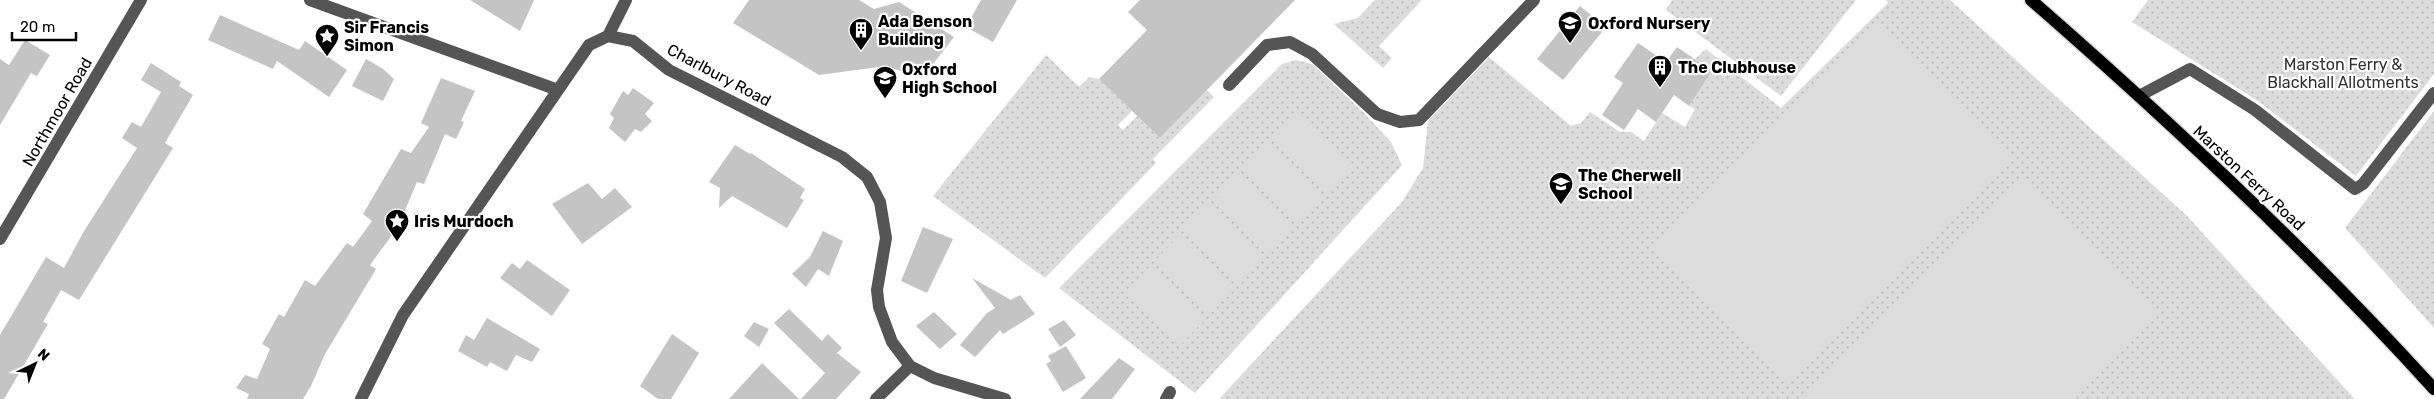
<svg xmlns="http://www.w3.org/2000/svg" width="2434" height="399" font-family="Rubik,sans-serif">
<style>
.green{fill:url(#green-dots)}
.pitch{fill:#dcdcdc}
.building{fill:#c4c4c4}
.lines{fill:none;stroke-linecap:round;stroke-linejoin:round}
.major-casing{stroke:#dbdbdb;stroke-width:15}
.minor{stroke:#555;stroke-width:12}
.major{stroke:#000;stroke-width:12}
.labels{text-anchor:middle;dominant-baseline:central;stroke-width:4.5;stroke-linejoin:round;paint-order:stroke}
.poi-label{font-size:16px;font-weight:bold;fill:#000;stroke:#fff;text-anchor:start}
.park-label{font-size:16px;fill:#333;stroke:#fff}
.street-label{font-size:16px;fill:#000;stroke:#fff}
</style>
<defs>
<pattern id="green-dots" width="8" height="8" patternUnits="userSpaceOnUse" patternTransform="scale(1.25)"><rect width="8" height="8" fill="#dcdcdc"/><path d="M2 2h.1M6 6h.1" fill="none" stroke="#bbb" stroke-width="1.8" stroke-linecap="round"/></pattern>
</defs>
<rect width="100%" height="100%" fill="#fff"/>
<path class="green" d="M1375,0H1422L1379,46L1392,58L1383,68L1334,24L1358,18Z
M1672,0H1856L1781,96L1666,10Z
M1886,0H1950L2186,215L2355,399H1219L1402,202L1423,168L1428,121L1489,57L1571,126L1581,123L1590,112L1620,132H1631L1644,141L1662,113L1685,127L1695,109L1689,106L1712,71L1695,59L1706,49L1781,108L1888,3Z
M2148,0H2434V74L2356,176L2258,101L2132,22Z
M1046,55L1079,87L1089,77L1099,79L1132,111L1118,125L1123,130L1137,116L1160,138L1207,90L1214,97L1153,159L1156,163L1045,278L933,196Z
M1296,60L1312,64L1365,114L1391,142L1402,165L1195,393L1059,288L1282,64Z
M2434,111V328L2345,228Z"/>
<path class="pitch" d="M1879,22L2014,157L1788,383L1653,249Z
M1298,112L1353,166L1329,192L1273,138Z
M1268,143L1324,197L1299,223L1244,169Z
M1239,174L1294,228L1270,254L1214,200Z
M2025,178L2158,311L2071,399H1804Z
M1208,205L1264,259L1239,285L1183,231Z
M1178,236L1234,290L1209,315L1154,262Z
M1149,267L1204,321L1179,346L1124,293Z"/>
<path class="building" d="M470,0H534L520,31Z
M749,0H859L874,9L899,2L954,37L922,78L886,66L819,75L733,23Z
M981,0H1017L993,42L966,27Z
M1140,0H1295L1160,138L1099,79L1147,30L1128,12Z
M1580,6L1606,27L1563,80L1537,59Z
M220,15L299,50L305,41L347,70L329,97L277,61L273,69L208,40Z
M25,40L50,55L37,76L31,73L0,125V59L9,65Z
M1638,43L1666,62L1677,47L1712,71L1689,106L1674,95L1656,122L1638,109L1624,130L1602,115L1623,83L1614,77Z
M366,59L383,69L394,79L383,101L352,86Z
M151,63L181,82L179,86L193,95L165,143L173,148L79,300L61,290L43,322L48,324L4,399H0V335L46,257L64,268L84,231L137,148L122,138L132,122L141,127L161,92L141,80Z
M441,78L475,91L461,121L464,122L456,139L445,134L424,184L417,182L400,222L401,223L370,265L376,269L325,354L311,386L303,399H247L249,394L236,388L245,375L257,379L270,349L262,344L279,314L284,317L305,280L315,286L347,243L353,247L372,221L363,214L401,149L411,153L429,127L421,123Z
M633,88L654,103L645,114L652,121L641,132L635,129L625,142L609,128L614,118L610,114L623,91L628,95Z
M735,145L750,154L751,153L805,189L800,198L804,200L787,228L732,196L719,208L720,188L709,182Z
M588,183L602,199L615,188L632,207L582,244L552,204Z
M923,227L953,239L927,293L901,281Z
M823,231L843,241L829,276L818,269L806,287L792,274L810,257Z
M527,260L570,290L552,316L500,278L512,263L520,269Z
M972,278L1011,300L1020,295L1035,314L1003,334L1000,330L975,357L960,345L987,313L995,308Z
M789,309L822,341L828,334L842,348L837,353L861,372L836,399H801L825,373L774,323Z
M934,312L957,334L940,349L916,326Z
M487,318L540,349L532,362L516,355L507,371L490,362L487,367L458,351L466,335L474,340Z
M1064,320L1076,335L1060,347L1048,329Z
M754,322L769,329L759,347L744,336Z
M672,334L699,353L671,399H658L640,386Z
M1066,346L1086,378L1063,392L1046,364L1051,361L1048,356Z
M1119,358L1135,369L1112,399H1080Z
M762,363L799,399H729Z"/>
<g class="lines">
<defs>
<path id="major" d="M2031,0C2172,123 2309,251 2434,389"/>
</defs>
<use href="#major" class="major-casing"/>
<path class="minor" d="M310,0L558,90
M608,36L626,0
M1229,85L1267,45L1290,42L1312,54L1377,114L1400,122L1419,120L1534,0
M2139,96L2190,69L2255,110L2355,189L2363,184L2434,93
M0,239L141,0
M361,399L403,315L589,45L608,36L633,41L669,70L842,157L867,177L880,202L886,238L877,290L879,307L892,342L910,366L934,378L1005,399
M876,399L910,366
M1166,399L1170,392"/>
<use href="#major" class="major"/>
</g>
<defs>
<symbol id="school-pin" viewBox="-11 -11 22 30"><path d="M0 17L-7.5 6A9.5 9.5 0 1 1 7.5 6Z" fill="#000" stroke="#fff"/><path d="M0-5L7-2L0 1L-7-2ZM-4 1L0 2.5L4 1V4Q0 6-4 4Z" fill="#fff"/></symbol>
<symbol id="building-pin" viewBox="-11 -11 22 30"><path d="M0 17L-7.5 6A9.5 9.5 0 1 1 7.5 6Z" fill="#000" stroke="#fff"/><path d="M-4-6H4V6H1V3H-1V6H-4ZM-2.5-4.3h1.7v1.8h-1.7ZM.8-4.3h1.7v1.8H.8ZM-2.5-1h1.7V.8h-1.7ZM.8-1h1.7V.8H.8Z" fill="#fff"/></symbol>
<symbol id="sight-pin" viewBox="-11 -11 22 30"><path d="M0 17L-7.5 6A9.5 9.5 0 1 1 7.5 6Z" fill="#000" stroke="#fff"/><path d="M0-6L1.8-2.2L6-1.7L2.9 1.2L3.7 5.4L0 3.3L-3.7 5.4L-2.9 1.2L-6-1.7L-1.8-2.2Z" fill="#fff"/></symbol>
</defs>
<g fill-rule="evenodd">
<use href="#school-pin" x="1556" y="9" width="28" height="38"/>
<use href="#building-pin" x="847" y="16" width="28" height="38"/>
<use href="#sight-pin" x="313" y="22" width="28" height="38"/>
<use href="#building-pin" x="1646" y="53" width="28" height="38"/>
<use href="#school-pin" x="871" y="64" width="28" height="38"/>
<use href="#school-pin" x="1547" y="170" width="28" height="38"/>
<use href="#sight-pin" x="383" y="207" width="28" height="38"/>
</g>
<g class="labels">
<g class="poi-label">
<text x="878" y="21">Ada Benson<tspan x="878" dy="18">Building</tspan></text>
<text x="1588" y="23">Oxford Nursery</text>
<text x="344" y="27">Sir Francis<tspan x="344" dy="18">Simon</tspan></text>
<text x="1678" y="67">The Clubhouse</text>
<text x="902" y="69">Oxford<tspan x="902" dy="18">High School</tspan></text>
<text x="1578" y="175">The Cherwell<tspan x="1578" dy="18">School</tspan></text>
<text x="414" y="221">Iris Murdoch</text>
</g>
<g class="park-label">
<text x="2343" y="64">Marston Ferry &amp;<tspan x="2343" dy="18">Blackhall Allotments</tspan></text>
</g>
<g class="street-label">
<text transform="translate(719 75) rotate(28)">Charlbury Road</text>
<text transform="translate(57 112) rotate(-60)">Northmoor Road</text>
<text transform="translate(2249 178) rotate(43)">Marston Ferry Road</text>
</g>
</g>
<g transform="translate(35 364) rotate(43)" stroke="#ffffff" stroke-width="4" paint-order="stroke">
<path d="M0-4L9 19L0 12L-9 19Z" fill="#000000"/>
<text y="-8" font-size="14" font-weight="bold" text-anchor="middle" fill="#000000">N</text>
</g>
<path d="M12 32v8h64v-8" fill="none" stroke="#000000" stroke-width="2.5"/>
<text x="20" y="32" font-size="15" fill="#000000" stroke="#ffffff" stroke-width="4" paint-order="stroke">20 m</text>
</svg>
